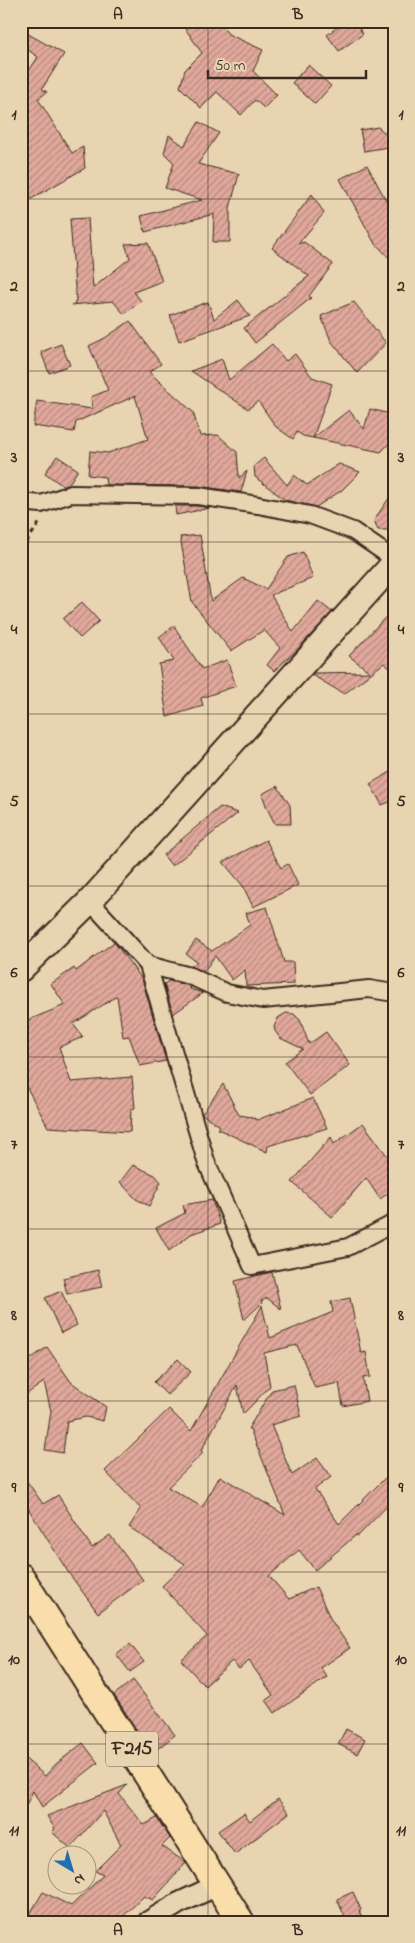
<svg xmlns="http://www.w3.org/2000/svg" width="415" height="1943" font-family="'Indie Flower',sans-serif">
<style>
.building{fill:url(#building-hatch);stroke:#3b2a1e}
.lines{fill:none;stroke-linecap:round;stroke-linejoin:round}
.minor-casing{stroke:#3b2a1e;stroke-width:20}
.tertiary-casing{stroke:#3b2a1e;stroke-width:24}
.secondary-casing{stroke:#3b2a1e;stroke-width:28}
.primary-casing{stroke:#3b2a1e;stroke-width:30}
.path{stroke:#3b2a1e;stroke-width:3;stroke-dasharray:5 4;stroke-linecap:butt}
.minor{stroke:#e9d4b2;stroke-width:16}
.tertiary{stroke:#e9d4b2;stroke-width:20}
.secondary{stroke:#e9d4b2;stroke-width:24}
.primary{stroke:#f9deab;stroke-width:26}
.grid{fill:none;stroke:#3b2a1e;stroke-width:1;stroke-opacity:0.55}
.labels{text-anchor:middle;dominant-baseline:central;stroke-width:4.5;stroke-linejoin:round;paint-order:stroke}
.shield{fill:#e9d4b2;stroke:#6f5d4a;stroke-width:1}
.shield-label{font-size:20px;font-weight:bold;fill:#3b2a1e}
.neatline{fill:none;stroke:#3b2a1e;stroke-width:2}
.grid-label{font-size:16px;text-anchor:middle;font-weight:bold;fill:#3b2a1e}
</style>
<defs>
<pattern id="building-hatch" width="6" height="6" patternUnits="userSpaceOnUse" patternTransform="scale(1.25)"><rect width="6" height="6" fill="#e1a89c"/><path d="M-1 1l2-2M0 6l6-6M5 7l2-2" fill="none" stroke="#b8897f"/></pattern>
</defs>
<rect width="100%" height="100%" fill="#e9d4b2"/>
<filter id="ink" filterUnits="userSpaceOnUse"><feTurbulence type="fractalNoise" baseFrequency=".02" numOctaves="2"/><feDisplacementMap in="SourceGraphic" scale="10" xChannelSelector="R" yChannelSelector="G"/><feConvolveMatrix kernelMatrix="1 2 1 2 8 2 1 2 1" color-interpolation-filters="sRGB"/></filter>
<g filter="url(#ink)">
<path class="building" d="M180,21H219L228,34L263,50L253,71L277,95L264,108L255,100L241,115L217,92L201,108L180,87L185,70L202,53Z
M345,21H354L363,34L339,51L327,35Z
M21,30L64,54L42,89L47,92L38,99L72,153L83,147L85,168L31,199L21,182V71L25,77L38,57L21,45Z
M308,65L331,86L315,104L292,83Z
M199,122L219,133L198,164L239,174L230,208V242H213L214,214L145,232L141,216L202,200L165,188L174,163L164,153L169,135L184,146Z
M378,127L394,141V146L364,151L360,130Z
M367,165L394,215V263L374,242L340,179Z
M312,194L324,213L298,244L304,242L333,264L309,296L311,298L255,343L244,328L309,276L272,248Z
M88,218L93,288L130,258L125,244L148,243L162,281L134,292L141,301L124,314L113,301L72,305L76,301L70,219Z
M238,300L250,316L179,341L170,315L208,302L214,319Z
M354,302L386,343L357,373L331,341L321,316Z
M130,321L161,364L149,372L193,412L200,436L218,435L237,452L239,478L247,471L241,492L198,486L106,485L105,477L88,475L90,451L108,453L148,439L135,396L76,422L74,432L33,426L37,401L92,409L91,397L108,390L89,346L105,338Z
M61,344L70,365L49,373L41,352Z
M272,344L286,361L295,354L312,377L332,384L313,438L303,436L297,432L293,439L276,427L258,401L248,409L191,371L222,359L229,380Z
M370,409L394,415V438L381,452L313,438L349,410L364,429Z
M57,456L78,470L68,485L63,486L45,473Z
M264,458L287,485L294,475L307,485L339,464L360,472L342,490L316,507L285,500L255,477L254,466Z
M394,491V530H378L374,520Z
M175,506H197L210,508L176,515Z
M200,535L211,601L243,578L266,589L288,557L303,552L313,578L271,595L293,632L318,601L332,612L299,648L274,671L267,665L280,648L264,630L231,651L192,602L180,537Z
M82,602L99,621L80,638L63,619Z
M394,608V672L384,663L344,694L312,675L314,673L370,672L349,656Z
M174,626L202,669L227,660L236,686L201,698L203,706L167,717L159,664L174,661L159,637Z
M394,770V800L382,805L370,784Z
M277,786L290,805L291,824H275L267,808L262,794Z
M220,807L238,813L172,866L163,855Z
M266,840L281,868L288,864L298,885L253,907L243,886L223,862Z
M267,907L284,962H293L294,984L246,986L245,970L232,980L215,956L204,971L191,966L197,962L186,954L196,940L212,951L250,925L246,913Z
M114,942L142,979L166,1061L140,1066L129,1036L123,1037L117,996L73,1024L83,1037L59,1047L71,1082L132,1077L135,1108L131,1109L130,1132L48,1127L26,1086L21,1089V1023L65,1005L51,984L74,968L76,971Z
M169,981L187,985L191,988L190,989L203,993L173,1014L164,984Z
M286,1013L294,1014L300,1020L309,1044L326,1032L350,1065L310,1095L285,1062L303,1049L280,1038L275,1031L274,1027L278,1018Z
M223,1084L239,1115L252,1117L257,1120L313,1098L327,1128L268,1146L267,1152L218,1129L220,1126L202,1114Z
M363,1123L394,1165V1189L380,1199L366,1178L332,1217L292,1182L331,1137L334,1144Z
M133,1165L155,1175L161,1182L149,1206L136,1199L120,1182Z
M212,1200L220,1224L191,1234L169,1251L156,1228L185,1213L183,1205Z
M98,1270L102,1287L67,1294L63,1278Z
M272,1272L281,1309L267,1298L261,1301L262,1303L244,1320L235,1281Z
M61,1291L77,1325L61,1333L45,1298Z
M350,1298L361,1353L366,1352L370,1377L363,1378L367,1401L343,1406L339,1383L315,1388L297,1345L264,1353L270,1386L243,1414L237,1385L201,1451L203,1453L168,1487L202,1507L220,1476L285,1515L250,1429H248L272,1390L294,1385L301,1416L271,1425L292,1475L317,1458L331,1477L315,1489L339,1524L394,1469V1499L358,1536L356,1535L315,1570L299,1550L269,1576L289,1599L316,1587L331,1620L350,1648L321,1668L327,1677L275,1713L266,1700L273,1695L249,1661L239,1669L232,1661L205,1686L181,1660L207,1636L162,1586L185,1564L129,1527L141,1509L105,1471L169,1409L191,1431L262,1306L270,1338L333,1312L331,1302Z
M47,1347L71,1382L106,1407L103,1421L86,1417L67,1421L63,1453L45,1450L51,1411L44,1382L21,1398V1366Z
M178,1359L191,1372L167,1395L154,1382Z
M24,1477L43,1504L58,1495L92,1548L110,1535L143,1580L98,1613L68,1572L21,1497V1479Z
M130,1644L144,1662L130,1672L116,1654Z
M133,1680L175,1735L152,1753L114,1695Z
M346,1729L365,1739L357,1754L338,1744Z
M83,1743L98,1763L42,1807L33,1791L21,1815V1755L45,1776L56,1764Z
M127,1785L119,1794L144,1825L157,1818L170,1838L162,1846L186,1863L153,1900L144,1896L117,1922H25L43,1892L71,1906L103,1875L95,1871L121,1845L103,1811L70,1848L52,1832L55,1829L47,1816Z
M278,1799L289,1813L235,1854L218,1831L244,1813L250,1821Z
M353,1892L361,1910H359L363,1922H347L337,1899Z"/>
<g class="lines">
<defs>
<path id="minor" d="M21,502L41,504L71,494L198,496L258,505L310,515L353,531L394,559
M90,901L148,965L190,976L227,993L263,1000L369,989L394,993
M148,965L206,1161L252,1266L348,1247L394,1223"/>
<path id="tertiary" d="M148,1922L179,1903L218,1885"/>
<path id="secondary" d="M21,969L90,901L394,563"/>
<path id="primary" d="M21,1577L241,1922"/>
</defs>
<use href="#minor" class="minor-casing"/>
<use href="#tertiary" class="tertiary-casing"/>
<use href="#secondary" class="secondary-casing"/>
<use href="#primary" class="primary-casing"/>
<path class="path" d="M21,550L40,522"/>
<use href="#minor" class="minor"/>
<use href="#tertiary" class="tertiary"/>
<use href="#secondary" class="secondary"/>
<use href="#primary" class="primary"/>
</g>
</g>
<path class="grid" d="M208,21V1922M21,199H394M21,371H394M21,542H394M21,714H394M21,886H394M21,1057H394M21,1229H394M21,1401H394M21,1572H394M21,1744H394"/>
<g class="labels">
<rect class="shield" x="106" y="1731.5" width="52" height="35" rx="4"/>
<g class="shield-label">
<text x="132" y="1749">F215</text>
</g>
</g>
<rect width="415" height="1943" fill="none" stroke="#e9d4b2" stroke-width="55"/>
<g transform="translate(72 1870) rotate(142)"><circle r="24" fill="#e9d4b2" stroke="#a39077"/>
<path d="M0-4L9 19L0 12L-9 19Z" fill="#1f6fb2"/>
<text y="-8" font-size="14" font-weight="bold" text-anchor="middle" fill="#3b2a1e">N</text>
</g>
<path d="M208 70v8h158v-8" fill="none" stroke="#3b2a1e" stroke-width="2.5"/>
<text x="215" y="70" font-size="15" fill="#3b2a1e" stroke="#e9d4b2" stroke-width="4" paint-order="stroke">50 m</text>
<rect x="28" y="28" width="360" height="1888" class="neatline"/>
<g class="grid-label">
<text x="118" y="19">A</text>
<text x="298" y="19">B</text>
<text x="14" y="119">1</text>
<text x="401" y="119">1</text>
<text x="14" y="291">2</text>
<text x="401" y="291">2</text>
<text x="14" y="462">3</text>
<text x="401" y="462">3</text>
<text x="14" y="634">4</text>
<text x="401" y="634">4</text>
<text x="14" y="806">5</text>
<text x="401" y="806">5</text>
<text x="14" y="977">6</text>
<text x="401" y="977">6</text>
<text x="14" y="1149">7</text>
<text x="401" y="1149">7</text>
<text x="14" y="1320">8</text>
<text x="401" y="1320">8</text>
<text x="14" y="1492">9</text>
<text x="401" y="1492">9</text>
<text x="14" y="1664">10</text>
<text x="401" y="1664">10</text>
<text x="14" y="1835">11</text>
<text x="401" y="1835">11</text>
<text x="118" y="1935">A</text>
<text x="298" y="1935">B</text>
</g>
</svg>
